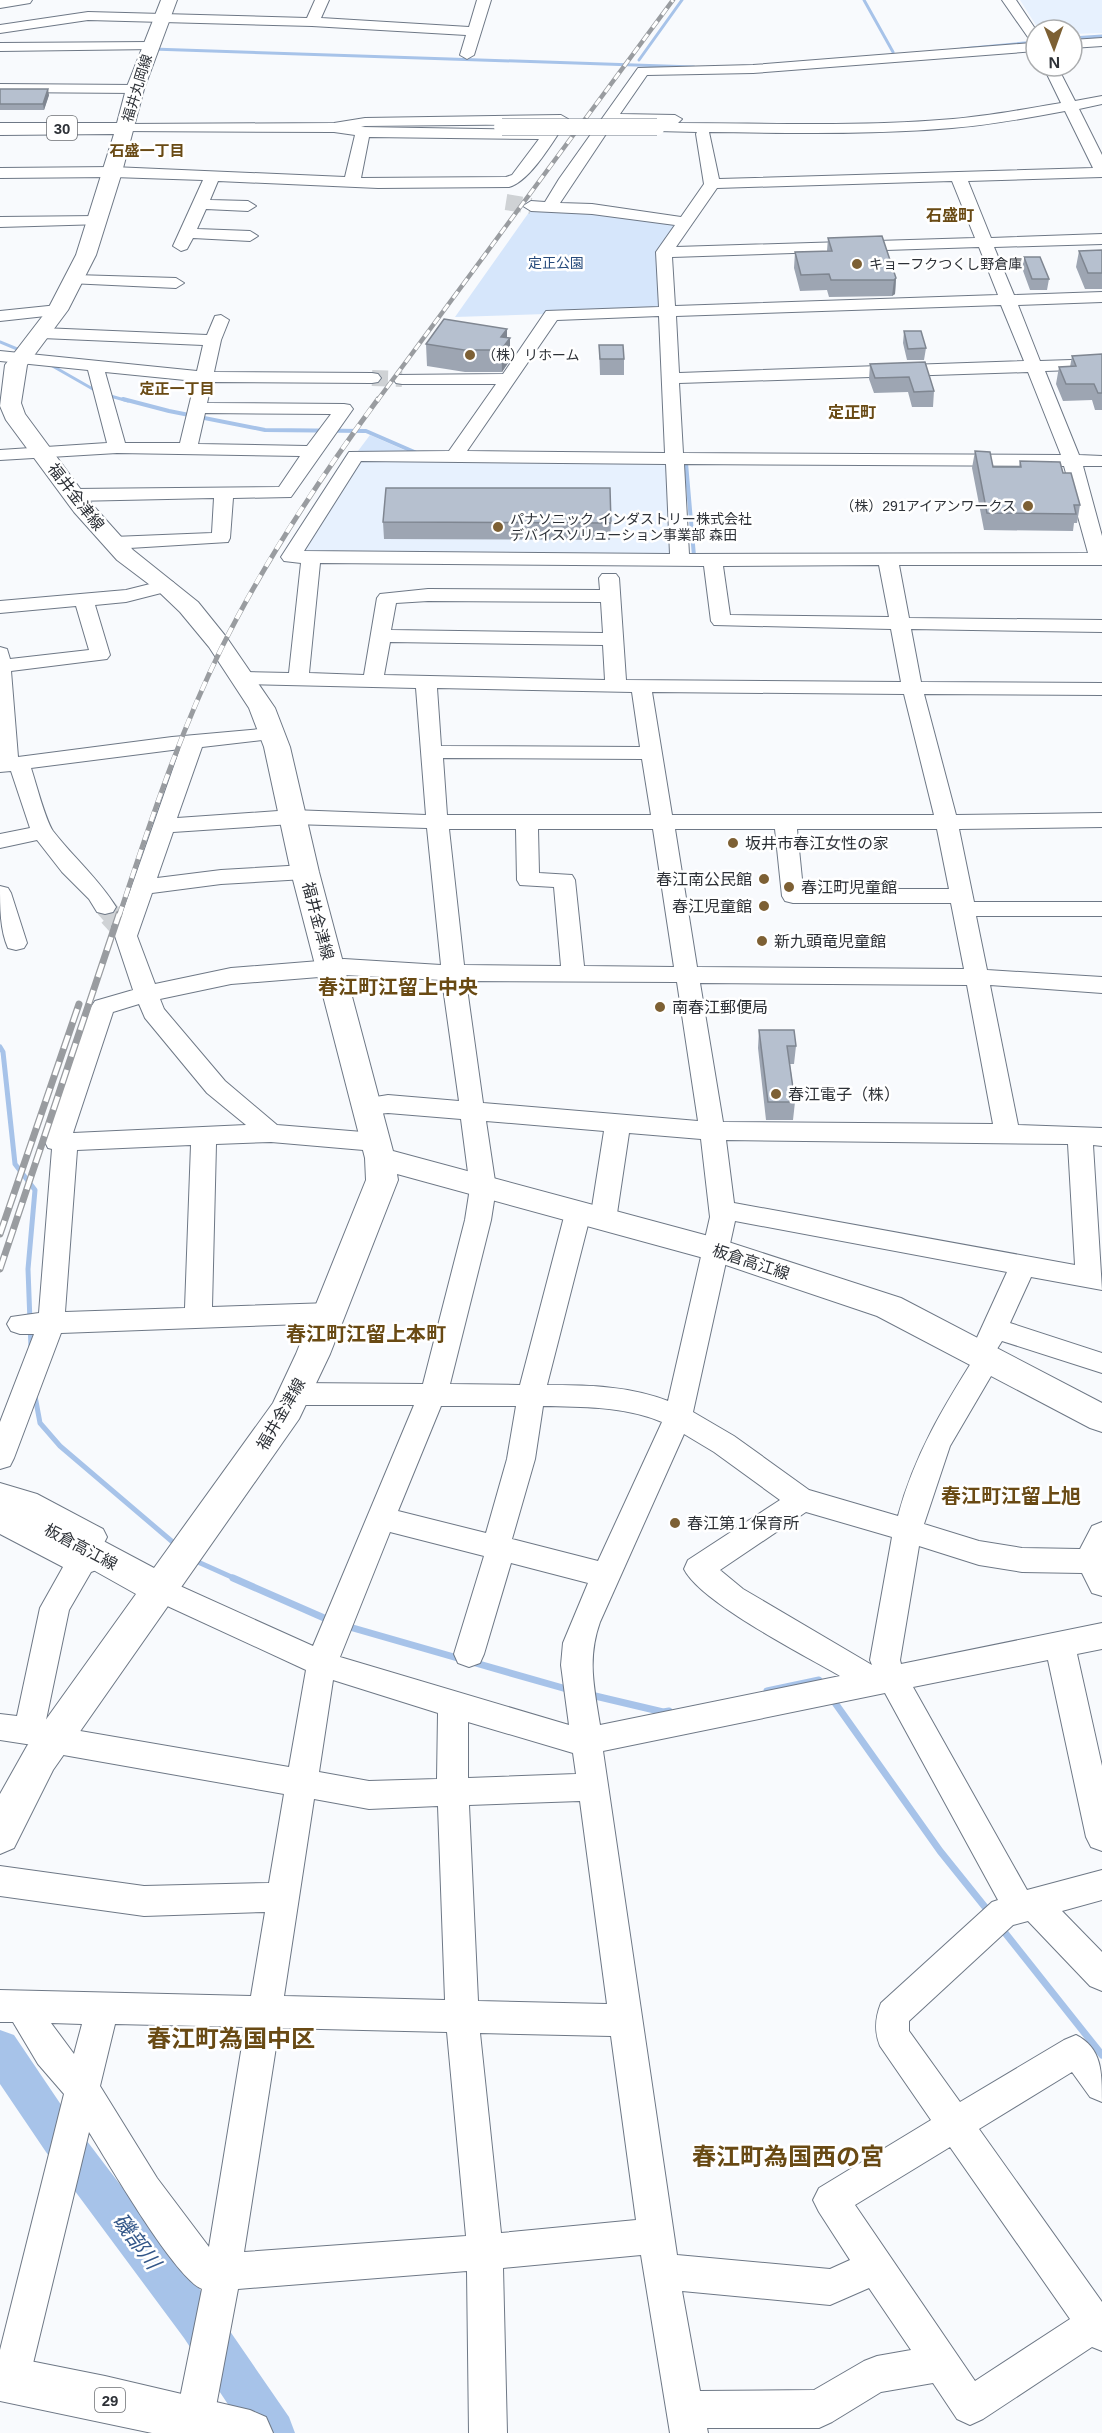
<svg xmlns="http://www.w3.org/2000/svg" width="1102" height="2433" font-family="Helvetica,'Noto Sans JP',sans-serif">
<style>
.built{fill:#e7f1fe}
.green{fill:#d6e6fb}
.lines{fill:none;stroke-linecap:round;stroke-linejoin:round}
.stream-far3{stroke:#a7c3e9;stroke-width:3}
.stream-far2{stroke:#a7c3e9;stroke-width:4}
.stream-far1{stroke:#a7c3e9;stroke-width:5}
.stream{stroke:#a7c3e9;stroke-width:7}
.river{fill:#a7c3e9;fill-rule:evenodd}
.minor-tunnel-far2{stroke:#cfd2d5;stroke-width:16;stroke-dasharray:16 8;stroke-linecap:butt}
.minor-tunnel-far1{stroke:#cfd2d5;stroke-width:20;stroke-dasharray:20 10;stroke-linecap:butt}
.minor-tunnel{stroke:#cfd2d5;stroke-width:26;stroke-dasharray:26 13;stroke-linecap:butt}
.minor-casing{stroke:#6e7886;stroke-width:2}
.major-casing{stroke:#6e7886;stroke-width:2}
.minor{fill:#fff;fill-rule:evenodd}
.major{fill:#fff;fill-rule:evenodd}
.rail-far2-casing{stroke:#999ca0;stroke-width:4.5}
.rail-far1-casing{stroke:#999ca0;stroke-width:5}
.rail-casing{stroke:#999ca0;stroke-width:7}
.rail-far2{stroke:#fff;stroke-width:3;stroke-dasharray:8;stroke-linecap:butt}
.rail-far1{stroke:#fff;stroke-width:4;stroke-dasharray:10;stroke-linecap:butt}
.rail{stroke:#fff;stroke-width:4.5;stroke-dasharray:14;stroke-linecap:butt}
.minor-bridge-casing{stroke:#6e7886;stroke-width:17;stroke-linecap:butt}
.minor-bridge{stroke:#fff;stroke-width:16}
.wall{fill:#9da5b2}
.shaded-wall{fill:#7f8691}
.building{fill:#b6c0cf;stroke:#7f8691;stroke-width:1.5}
.poi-dot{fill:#7d6034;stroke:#fff;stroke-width:2}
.labels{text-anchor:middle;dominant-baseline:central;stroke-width:5;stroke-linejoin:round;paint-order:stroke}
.far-street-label{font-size:14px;fill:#2d3137;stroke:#fff}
.far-park-label{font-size:14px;fill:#274b7c;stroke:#fff}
.far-poi-label{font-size:14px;fill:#2d3137;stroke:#fff;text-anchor:start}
.shield{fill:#fff;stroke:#6c6f73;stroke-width:1.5}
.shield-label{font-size:15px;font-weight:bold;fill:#2d3137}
.far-neighbourhood-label{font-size:15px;font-weight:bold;fill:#694a14;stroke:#fff}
.far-quarter-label{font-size:16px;font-weight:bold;fill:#694a14;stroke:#fff}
.street-label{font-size:16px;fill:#2d3137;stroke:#fff}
.poi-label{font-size:16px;fill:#2d3137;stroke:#fff;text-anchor:start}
.quarter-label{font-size:20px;font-weight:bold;fill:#694a14;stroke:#fff}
.near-water-label{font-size:21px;font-style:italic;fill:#335789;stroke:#fff}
.near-quarter-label{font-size:24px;font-weight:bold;fill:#694a14;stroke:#fff}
</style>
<rect width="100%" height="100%" fill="#f8fafd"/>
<path class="built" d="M1020,0H1102V33L1072,34V30H1039Z
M358,460L669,463L673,554L303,553L299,550Z"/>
<path class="green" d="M532,208L590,211L684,224L664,252L668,310L455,317Z
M370,435L409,452L358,451Z"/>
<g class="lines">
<path class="stream-far3" d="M864,0L893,52
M1072,38L1102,36
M152,49L694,67
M961,49L1036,42
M639,60L682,0
M0,342L22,351
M49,364L98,392
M107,395L128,401"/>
<path class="stream-far2" d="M123,399L169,411L265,430L366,431L419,454
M682,463H686L694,556H698"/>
<path class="stream-far1" d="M0,1047L3,1052L15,1164L35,1190L28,1269L31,1348
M35,1396L40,1423L60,1446L175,1544
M198,1562L236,1579"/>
<path class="stream" d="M233,1578L331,1621
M346,1626L461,1659
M472,1662L570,1690
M767,1691L819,1680L822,1685
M591,1695L663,1712L669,1711
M833,1700L940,1851L989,1912
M1002,1929L1102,2055"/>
<path class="river" d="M0,2030L14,2035L74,2124L214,2308L289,2417L295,2433H247L184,2338L46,2152L0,2084Z"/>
<path class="minor-tunnel-far2" d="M506,202L531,206
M372,378L402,379"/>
<path class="minor-tunnel-far1" d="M105,907L113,916"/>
<path class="minor-tunnel" d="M111,914L123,927"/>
<defs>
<path id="minor" d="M0,0H32L30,3L0,8Z
M315,0H329L321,18L469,27L477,0H491L474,55L467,59L460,55L466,35L312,26L88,20L0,33V25L88,12L307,18Z
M1002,0H1016L1036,30V51L753,73L647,75L620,114L675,115L682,119L678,123C770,123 861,127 953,119C989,116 1025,109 1061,103L1043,66H1057L1075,101L1102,96V104L1079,109L1102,155V177L968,181L991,238L1102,234V244L994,247L1014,295L1102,292V302L1018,305L1040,361L1102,359V369L1045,371L1079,455L1102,456V466H1083L1102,536V565H899L909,618L1102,620V632L911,629L921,682L1102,683V695L924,694L956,815L1102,813V827L959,829L974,902H1102V916H976L987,970L1102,977V993L990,985L1018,1125L1102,1128V1146L1093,1145L1102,1290L1031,1277L1010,1323L1102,1353V1373L1002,1341L997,1349L994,1350L998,1352L1001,1359L950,1446L924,1524L979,1541L1022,1548L1080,1549L1092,1526L1102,1522V1596L1092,1593L1082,1573L1022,1572L979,1565L919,1546L900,1660L901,1664L1102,1623V1649L1077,1654L1102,1766V1851L1091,1847L1086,1837L1048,1660L913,1687L1027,1890L1102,1870V1900L1062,1911L1102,1952V1991L1090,1986L1028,1921L1013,1925L909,2021V2031L960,2102L1064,2040L1076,2035C1102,2048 1102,2072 1102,2102L1090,2097L1072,2072L979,2129L1102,2302V2351L1092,2347L983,2419L970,2425L957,2419L933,2383L881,2392L832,2422L819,2428H707L708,2433H670L641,2255L503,2268L507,2433H469L467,2271L238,2289L211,2433H173L202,2289C174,2277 108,2162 89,2132L29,2380L24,2393L11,2398L0,2394V2350L64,2094L38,2064L13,2022H0V1990L251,1996L265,1912L144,1916L0,1896V1866L144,1886L269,1883L284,1794L52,1753L41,1750L39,1746L0,1740V1714L17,1716L40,1608L63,1567L0,1534V1510L37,1525L82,1549L99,1553L103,1561L99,1569L91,1572L69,1610L46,1720L55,1724L57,1727L289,1767L306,1670L150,1598L145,1589L150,1580L160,1577L313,1646L414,1405H296L286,1402L282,1394L286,1386L296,1383L423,1384L465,1220L470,1188L461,1119L388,1113L366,1115L357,1112L354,1106L357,1100L388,1095L459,1101L442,980L344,975L231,984L160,999L164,1009L225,1081L277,1125L375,1133L384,1136L387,1142L384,1148L375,1151L271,1142L216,1144L212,1307L330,1303L339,1306L343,1313L339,1320L330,1323L61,1333L14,1458L10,1466L0,1469V1422L34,1334H20L11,1331L7,1324L11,1317L39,1313L52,1149L48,1148L45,1142L91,1007L95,1001L133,990L112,927L115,922L120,920L180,749L31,768C36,783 45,819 53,831C73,857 99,879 116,907L113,912L105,914L97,912L89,899L62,872L37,840L0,848V834L30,828L11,771L0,772V647L7,649L10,659L89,650L76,606L0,613V601L126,590L166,580L173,582L176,586L173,590L126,602L95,605L110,655L107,659L11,671L18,757L172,737L272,728L279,730L282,734L279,738L202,747L177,818L292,810L426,815L416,688L242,684L235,682L232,678L235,674L242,672L289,673L301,563L284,561L281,557L349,452L449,451L496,384H402L396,383L393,379L396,375L503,374L546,311L659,307L656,252L675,225L592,214L531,211L523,206L531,201L545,202L559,179L638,68L753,65L1032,43ZM1065,111L1093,168L719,179L709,132C790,133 871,135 952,128C990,125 1028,118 1065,111ZM614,122L655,123L650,127L657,131L697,132L696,134L704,184L681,217L592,204L560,203ZM952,181L975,238L676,247L717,188ZM979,247L998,295L675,306L672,257ZM1001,305L1024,361L679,373L676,316ZM659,316L665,453L467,451L557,320ZM1028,372L1061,455L683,453L679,383ZM361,461L666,464L670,554L304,551ZM684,464L1064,466L1088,553L689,554ZM320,563L704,566L711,621L714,625L891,629L901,682L626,680L619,578L616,574H602L599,578L600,590L428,589L380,594L377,598L364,675L309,673ZM879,565L889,617L730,615L723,566ZM428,601L601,602L603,633L391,630L396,603ZM390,642L603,645L605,680L384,675ZM437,688L632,692L640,747L441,746ZM652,692L904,694L934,815H672ZM443,758L642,759L651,815H447ZM292,824L427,828L441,965L344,959L231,968L155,984L137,936L152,893L221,884L305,879L313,877L316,872L313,867L305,865L221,870L157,878L173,832ZM449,829H516L517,880L520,885L554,887L561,966L464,965ZM538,829H653L674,967L584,966L575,880L572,875L539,873ZM675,829H775L782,896L785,901L793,903H951L964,969L697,967ZM797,829H937L949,889H803ZM466,981L677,982L698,1121L483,1103ZM700,983L967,985L993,1124L723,1122ZM139,1004L145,1018L207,1093L246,1125L73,1133L113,1012ZM486,1121L604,1131L590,1220L594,1227L603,1229L612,1227L616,1220L629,1133L701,1139L710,1217L668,1401C630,1386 588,1385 547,1385L591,1213L587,1206L578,1204L569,1206L565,1213L520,1385L450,1384L491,1220L496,1188ZM726,1140L1068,1144L1075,1265L734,1203ZM191,1145L185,1308L65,1312L77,1150ZM735,1221L1007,1272L975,1342L979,1349L982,1350L978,1352C944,1406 915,1453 898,1516L809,1490L734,1436L693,1412ZM441,1406H516L507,1459L486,1533L398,1511ZM543,1406C583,1407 624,1406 662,1422L598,1561L512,1539L535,1459ZM684,1434L714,1452L780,1500L688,1560L684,1569C700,1602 804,1655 840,1676L600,1725C594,1687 587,1659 600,1622ZM806,1512L892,1537L870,1660L872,1665L743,1589L720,1570ZM390,1532L484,1556L454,1654L458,1663L469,1667L480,1663L484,1654L511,1563L588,1583L563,1643L561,1665L569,1725L340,1657ZM333,1680L438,1713L437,1779L369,1781L319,1772ZM885,1693L998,1900L992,1902L881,2003C875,2018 874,2031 880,2046L931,2120L819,2188L813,2200L819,2212L850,2260L830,2269L677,2255L603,1751ZM468,1722L573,1753L576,1774L468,1778ZM314,1799L369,1809L438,1806L445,2000L284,1996ZM580,1801L607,2004L478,2001L469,1805ZM51,2023L82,2024L74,2054ZM115,2024L245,2027L209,2247L157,2178L100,2086ZM279,2028L447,2032L466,2236L244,2252ZM480,2033L611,2036L636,2220L501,2233ZM950,2147L1070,2319L975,2381L855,2205ZM869,2288L911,2350L877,2356L864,2361L814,2390L700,2391L682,2291L830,2305Z
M1102,38V46L1072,48V40Z
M150,42L155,43L157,46L155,49L0,51V43Z
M0,84L135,85L142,89L135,93L0,92Z
M561,115L568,119C555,138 531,181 509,187L378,188L218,181L210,200L248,201L256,206L248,211L206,209L197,229L250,231L258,236L250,241L193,238L187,249L181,251L173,246L203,180L113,177L0,178V168L113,167L345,177L355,135L334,132L120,131L118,128L120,125L125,124L334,123L365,118ZM550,124L546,130L361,127L365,126ZM369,137L539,139L512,175L506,177L361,178Z
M97,216L103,218L105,221L103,224L0,227V217Z
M75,275L176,278L184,283L176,288L69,283L67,280Z
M58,305L66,310L64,314L0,321V311Z
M221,315L229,320L221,340L214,372L372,373L378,374L381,378L378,382L372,383L212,382L207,403L344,404L350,405L353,409L291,497L233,498L230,538L228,542L113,549L106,547L104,543L106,539L113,537L212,533L214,498L73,501L66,499L64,495L66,491L73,489L279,487L300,456L117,453L0,460V450L107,443L88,370L0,361V351L197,371L203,345L42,338L34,333L42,328L207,335L215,316ZM105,372L195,381L180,443H125ZM205,413L331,414L307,446L198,444Z
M0,886L8,888L11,893L27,943L24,948L16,950L8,948C0,930 0,907 0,886Z
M0,1483L37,1494L103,1529L107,1537L103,1545L93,1549L83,1545L19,1511L0,1505Z"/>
<path id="major" d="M161,0H177L144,89L122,172L96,255L68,310L27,365L21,403L25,414L90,502L133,550L198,602L227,638L275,708L290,747L319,872L393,1151L716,1238L901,1298L1102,1403V1432L1090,1428L877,1316L711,1260L397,1174L398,1180L330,1354L299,1419L53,1770L14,1848L0,1854V1794L27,1746L136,1594L38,1539L0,1524V1495L62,1519L154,1568L273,1403L296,1354L366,1180L365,1158L291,872L264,747L249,708L209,647L180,612L158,591L117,560L74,512L6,420L0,406L5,365L48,309L76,255L114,134L0,135V123H117L126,89Z
M0,2355L105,2376L250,2410L266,2417L273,2433H152L0,2401Z"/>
</defs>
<use href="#minor" class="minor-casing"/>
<use href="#major" class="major-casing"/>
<use href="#minor" class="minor"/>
<use href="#major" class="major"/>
<defs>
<path id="rail-far2" d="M377,401L673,0"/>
<path id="rail-far1" d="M119,916C149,826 179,734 221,649C265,560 320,478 378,399"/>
<path id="rail" d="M0,1234L79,1004
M0,1269L119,914"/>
</defs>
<use href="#rail-far2" class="rail-far2-casing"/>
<use href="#rail-far1" class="rail-far1-casing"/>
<use href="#rail" class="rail-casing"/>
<use href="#rail-far2" class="rail-far2"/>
<use href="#rail-far1" class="rail-far1"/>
<use href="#rail" class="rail"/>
<defs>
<path id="minor-bridge" d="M502,127H657"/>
</defs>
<use href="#minor-bridge" class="minor-bridge-casing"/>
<use href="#minor-bridge" class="minor-bridge"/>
</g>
<path class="wall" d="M0,89L49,95L44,110H0Z
M828,238L896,278L895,294L892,296L829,297L827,290L800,291L794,268L795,252L827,251Z
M1102,250V289H1085L1076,267L1079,251Z
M1024,257L1049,279L1047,290H1030L1022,268Z
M904,331L926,348L924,360H907L903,343Z
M507,338L510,360L502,372H465L427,366L426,344Z
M599,345L624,359V375H600Z
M1102,354V410H1095L1092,400L1063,401L1056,384L1059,367H1070L1072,356Z
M925,362L934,391L933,407H912L908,392L874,393L869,379L870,364Z
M975,451L993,467H1019L1020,461L1063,473L1080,505L1077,523H1074L1073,531L984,530L972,468Z
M383,522L611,523L610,540L384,539Z
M759,1030L796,1046L794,1064H790L795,1102L793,1120H766L758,1048Z"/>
<path class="shaded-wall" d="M48,89L49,95L44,110L43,104Z
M896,278L895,294L892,296L894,280Z
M507,329V341L510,338V360L502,372L501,337Z"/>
<path class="building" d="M0,89H48L43,104H0Z
M882,236L896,278L894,280H831L829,274L801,275L795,252L832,251L828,238Z
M1102,250V273H1088L1079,251Z
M1024,257H1040L1049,279H1032Z
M444,319L507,329L501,337L510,338L501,350H464L426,344Z
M904,331H921L926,348L908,349Z
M599,345H623L624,359H600Z
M1102,354V393H1098L1094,384H1066L1059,367L1076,366L1072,356Z
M925,362L934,391L914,392L909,377L875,378L870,364Z
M975,451L990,452L993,467H1021L1020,461L1060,462L1063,473H1071L1080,505H1074L1076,514L987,513Z
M386,488H610L611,523L383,522Z
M759,1030H794L796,1046H787L795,1102H768Z"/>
<g class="poi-dot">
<circle cx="857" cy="264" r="6"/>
<circle cx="470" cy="355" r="6"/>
<circle cx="1028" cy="506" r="6"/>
<circle cx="498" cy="527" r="6"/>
<circle cx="733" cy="843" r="6"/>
<circle cx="764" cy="879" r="6"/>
<circle cx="789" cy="887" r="6"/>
<circle cx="764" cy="906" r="6"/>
<circle cx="762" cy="941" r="6"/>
<circle cx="660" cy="1007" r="6"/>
<circle cx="776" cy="1094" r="6"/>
<circle cx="675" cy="1523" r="6"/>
</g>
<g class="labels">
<g class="far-street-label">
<text transform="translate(137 88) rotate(-73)">福井丸岡線</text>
</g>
<g class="far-park-label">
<text x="556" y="263">定正公園</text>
</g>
<g class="far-poi-label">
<text x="869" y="264">キョーフクつくし野倉庫</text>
<text x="482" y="355">（株）リホーム</text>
<text x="1016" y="506" text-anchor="end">（株）291アイアンワークス</text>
<text x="510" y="519">パナソニック インダストリー株式会社<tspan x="510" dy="16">デバイスソリューション事業部 森田</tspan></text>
</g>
<g class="shield">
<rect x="47" y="116" width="30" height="24" rx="4.5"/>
<rect x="95" y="2388" width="30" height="24" rx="4.5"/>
</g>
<g class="shield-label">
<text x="62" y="128">30</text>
<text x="110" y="2400">29</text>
</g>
<g class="far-neighbourhood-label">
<text x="147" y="150">石盛一丁目</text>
<text x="177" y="388">定正一丁目</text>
</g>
<g class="far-quarter-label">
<text x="950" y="215">石盛町</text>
<text x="852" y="412">定正町</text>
</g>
<g class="street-label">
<text transform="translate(76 497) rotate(52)">福井金津線</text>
<text transform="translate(318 921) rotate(75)">福井金津線</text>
<text transform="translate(751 1262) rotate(18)">板倉高江線</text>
<text transform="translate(281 1414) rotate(-60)">福井金津線</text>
<text transform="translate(81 1547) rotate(28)">板倉高江線</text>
</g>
<g class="poi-label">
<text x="745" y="843">坂井市春江女性の家</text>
<text x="752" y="879" text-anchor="end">春江南公民館</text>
<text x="801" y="887">春江町児童館</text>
<text x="752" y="906" text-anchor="end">春江児童館</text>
<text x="774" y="941">新九頭竜児童館</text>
<text x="672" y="1007">南春江郵便局</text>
<text x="788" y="1094">春江電子（株）</text>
<text x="687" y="1523">春江第１保育所</text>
</g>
<g class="quarter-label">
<text x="398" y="987">春江町江留上中央</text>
<text x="366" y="1334">春江町江留上本町</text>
<text x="1011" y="1496">春江町江留上旭</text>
</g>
<g class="near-water-label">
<text transform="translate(137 2241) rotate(53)">磯部川</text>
</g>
<g class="near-quarter-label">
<text x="231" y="2038">春江町為国中区</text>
<text x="788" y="2156">春江町為国西の宮</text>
</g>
</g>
<g transform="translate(1054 48) rotate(179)"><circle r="28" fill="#ffffff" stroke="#abadaf" stroke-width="1.5"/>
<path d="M0-4.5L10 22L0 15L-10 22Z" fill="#7d6034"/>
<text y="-9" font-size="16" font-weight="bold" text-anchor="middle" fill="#2d3137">N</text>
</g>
</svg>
